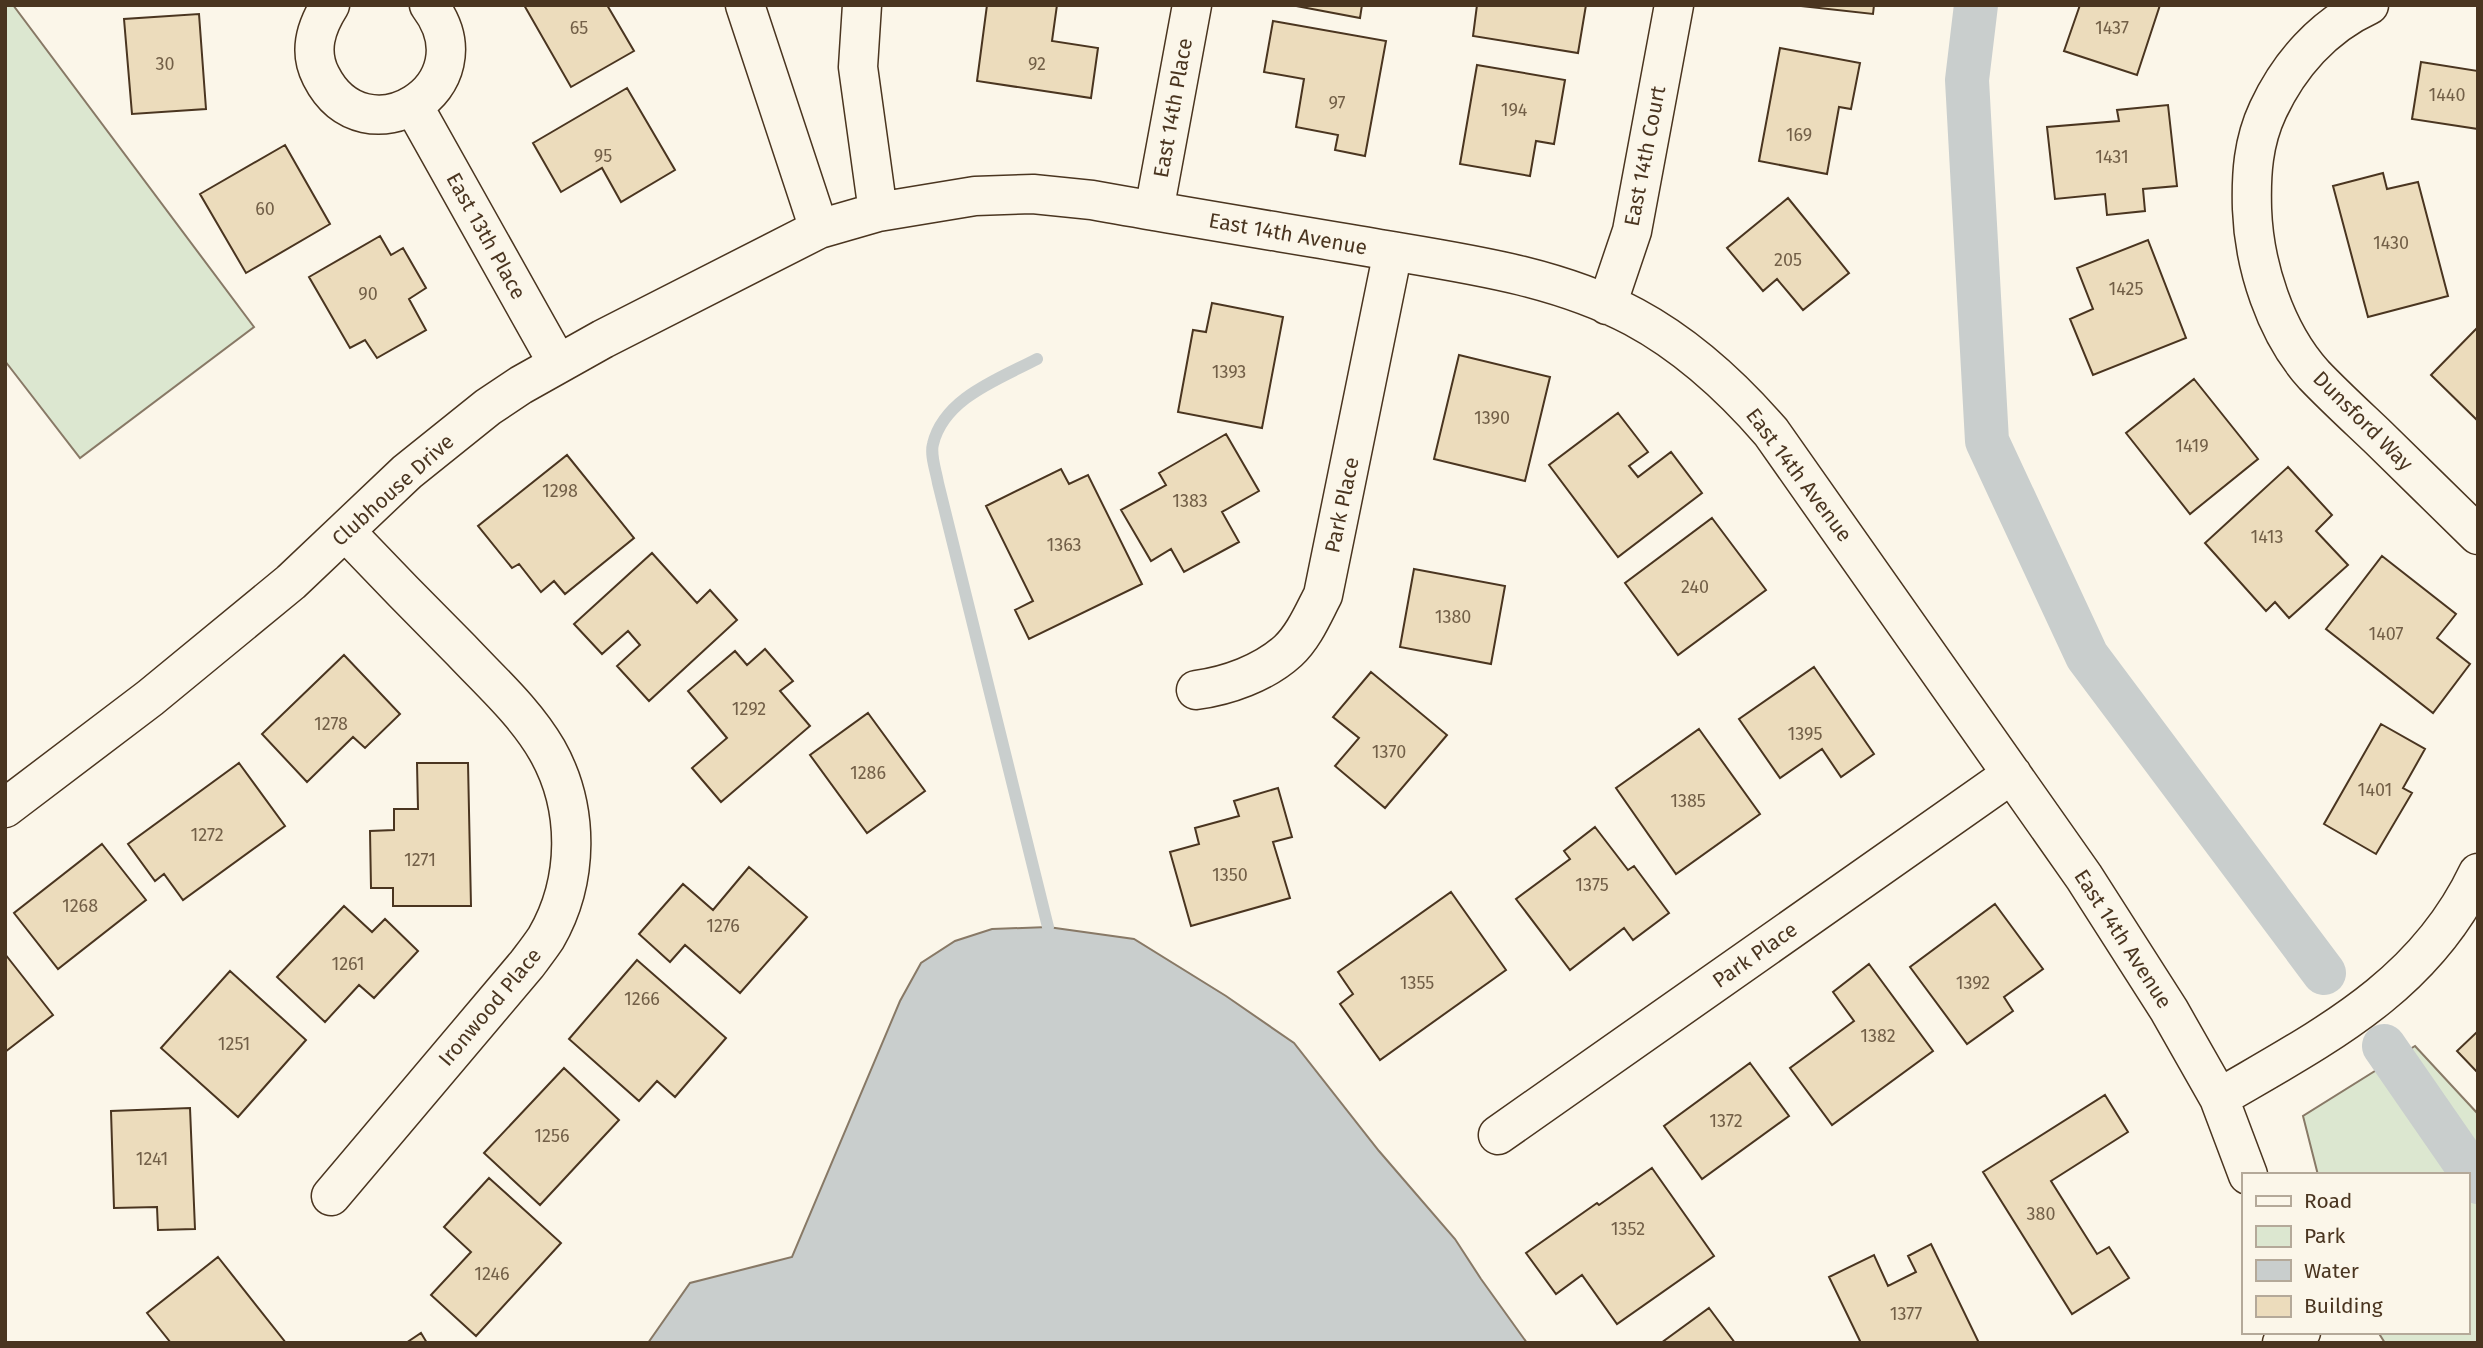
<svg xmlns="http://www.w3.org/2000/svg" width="2483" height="1348" font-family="'Fira Sans',sans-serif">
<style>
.green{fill:#dce7d0;stroke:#887966;stroke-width:2}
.water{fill:#c9cecd;stroke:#887966;stroke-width:2}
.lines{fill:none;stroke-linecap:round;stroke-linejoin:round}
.stream{stroke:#c9cecd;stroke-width:12}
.canal{stroke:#c9cecd;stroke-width:44}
.building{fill:#ecdcbc;stroke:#4a3520;stroke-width:2}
.minor-casing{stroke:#4a3520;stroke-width:41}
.minor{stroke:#fbf6e9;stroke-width:38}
.labels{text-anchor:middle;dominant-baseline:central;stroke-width:5;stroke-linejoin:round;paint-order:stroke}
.number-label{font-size:18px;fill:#725f47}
.street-label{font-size:21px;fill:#4a3520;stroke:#fbf6e9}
</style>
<rect width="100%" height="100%" fill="#fbf6e9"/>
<path class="green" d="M5,5H13L254,327L80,458L5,361Z
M2415,1046L2478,1114V1343H2385L2378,1332H2467V1175H2318L2303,1116Z"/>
<path class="water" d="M1048,927L1134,939L1226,996L1294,1043L1379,1151L1455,1239L1481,1279L1527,1343H648L690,1283L792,1257L900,1001L921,963L955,941L992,929Z"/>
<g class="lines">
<path class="stream" d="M1037,359C999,379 944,398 933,444C930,455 936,471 938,483L1048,927"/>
<path class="canal" d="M1976,5L1967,80L1987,441L2087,656L2324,973
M2384,1046L2478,1182"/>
</g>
<path class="building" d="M524,5H607L634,51L571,87Z
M987,5H1057L1052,41L1098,48L1091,98L977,81Z
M1291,5H1362L1360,18Z
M1477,5H1586L1578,53L1473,36Z
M1792,5H1874L1873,14Z
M2080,5H2160L2137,75L2064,51Z
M199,14L206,109L132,114L124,19Z
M1273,21L1386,41L1365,156L1335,150L1338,135L1296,127L1304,79L1264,72Z
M1780,48L1860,63L1851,109L1839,107L1827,174L1759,161Z
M2421,62L2478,71V129L2412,119Z
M1477,65L1565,80L1554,144L1536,141L1530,176L1460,164Z
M627,88L675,170L621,202L602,168L561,192L533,143Z
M2168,105L2177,186L2143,189L2145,211L2107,215L2105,194L2055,199L2047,127L2119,121L2117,110Z
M285,145L330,224L246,273L200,194Z
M2383,173L2387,189L2418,182L2448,296L2368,317L2333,186Z
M1788,198L1849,273L1803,310L1777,279L1763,291L1727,248Z
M380,236L391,255L403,248L426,288L409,299L426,330L377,358L365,340L350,348L309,277Z
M2148,240L2186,338L2093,375L2070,319L2093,309L2077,268Z
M1212,303L1283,317L1262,428L1178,412L1193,330L1206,332Z
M2478,327V421L2431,375Z
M1459,355L1550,377L1525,481L1434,459Z
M2194,379L2258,459L2190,514L2126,433Z
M1618,413L1648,452L1629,466L1638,477L1671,452L1702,493L1618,557L1549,465Z
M1226,434L1259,491L1222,512L1239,542L1184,572L1171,549L1151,561L1121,510L1166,485L1159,473Z
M567,455L634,538L565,594L554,581L541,592L519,564L512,568L478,526Z
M2288,467L2332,515L2316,531L2348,565L2289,618L2275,602L2266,611L2205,543Z
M1061,469L1069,484L1088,475L1142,584L1029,639L1015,610L1033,601L986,506Z
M1712,518L1766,590L1678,655L1625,583Z
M652,553L697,603L710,590L737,620L649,701L617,666L640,645L628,631L602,654L574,624Z
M2382,556L2456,614L2437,638L2470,664L2433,713L2326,629Z
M1414,569L1505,586L1491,664L1400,647Z
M765,649L793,681L780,691L810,726L721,802L692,768L727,738L688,691L735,651L747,665Z
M344,655L400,714L365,748L353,737L307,782L262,734Z
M1814,667L1874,754L1841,777L1822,749L1780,778L1739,719Z
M1371,672L1447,735L1385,808L1335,766L1359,738L1333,717Z
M868,713L925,791L867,833L810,755Z
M2381,724L2425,749L2403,788L2412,793L2376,854L2324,824Z
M1699,729L1760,814L1676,874L1616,788Z
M239,763L285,826L183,900L164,874L155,881L128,844Z
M417,763H468L471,906H393V888H371L370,831L394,830V809H418Z
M1278,788L1292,837L1273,842L1290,898L1191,926L1170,852L1199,844L1195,828L1239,816L1234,801Z
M1595,827L1628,870L1634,866L1669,913L1633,940L1624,928L1570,970L1516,899L1570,859L1564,851Z
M102,844L146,900L58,969L14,913Z
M749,867L807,917L740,993L685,945L670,962L639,934L683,884L713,910Z
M1451,892L1506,970L1380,1060L1340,1004L1353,994L1338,972Z
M1995,904L2043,969L2004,997L2013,1011L1967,1044L1910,967Z
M344,906L372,932L385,919L418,951L374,998L359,985L325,1022L277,977Z
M5,954L53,1015L5,1052Z
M637,960L726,1038L675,1097L657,1081L639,1101L569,1039Z
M1869,964L1933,1051L1832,1125L1790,1068L1854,1021L1833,992Z
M230,971L306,1040L238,1117L161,1048Z
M2478,1031V1073L2457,1051Z
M1750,1063L1789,1116L1702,1179L1664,1126Z
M564,1068L619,1120L540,1205L484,1153Z
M2105,1095L2128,1132L2051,1181L2097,1254L2109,1247L2129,1278L2072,1314L1983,1172Z
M190,1108L195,1229L158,1230L157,1207L114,1208L111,1111Z
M1652,1168L1714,1256L1617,1324L1582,1275L1556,1294L1526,1253L1597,1203L1599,1205Z
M489,1178L561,1243L476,1336L431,1295L471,1252L444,1227Z
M1931,1244L1979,1343H1861L1829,1277L1874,1255L1888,1286L1916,1272L1908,1256Z
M218,1257L286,1343H171L147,1313Z
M1709,1308L1735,1343H1661Z
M421,1333L427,1343H406Z"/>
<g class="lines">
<defs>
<path id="minor" d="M330,5C316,27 308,51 321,76C365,163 491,87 429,5
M745,5L819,229
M862,5L858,67L878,212
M2369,5C2323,26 2289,65 2268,110C2253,142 2251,174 2252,209C2254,265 2275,332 2314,375C2335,397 2357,417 2379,438C2412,470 2445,503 2478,535
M414,107L558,364
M1154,211L1192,5
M1607,305L1632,231L1674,5
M1196,690C1227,686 1264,673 1288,651C1304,636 1313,614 1323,595L1393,251
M5,808L150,698L291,582L407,472L488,407L521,385L603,339L819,229L878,212L975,196L1033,194L1092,200C1186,217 1280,232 1374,248C1462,263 1555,275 1634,317C1688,346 1732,387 1771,432L2084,877L2169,1010L2219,1098L2248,1175
M2219,1098C2323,1037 2424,987 2478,873
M1498,1135L2012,774
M331,1196L527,964C533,956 540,947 546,938C579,881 580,808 547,750C525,712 491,682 461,650C422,611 384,572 346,532
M2282,1343L2301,1332"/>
</defs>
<use href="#minor" class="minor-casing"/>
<use href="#minor" class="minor"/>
</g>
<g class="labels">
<g class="number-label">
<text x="579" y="28">65</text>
<text x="2112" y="28">1437</text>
<text x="165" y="64">30</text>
<text x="1037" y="64">92</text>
<text x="2447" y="95">1440</text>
<text x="1337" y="103">97</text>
<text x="1514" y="110">194</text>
<text x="1799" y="135">169</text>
<text x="603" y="156">95</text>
<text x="2112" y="157">1431</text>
<text x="265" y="209">60</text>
<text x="2391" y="243">1430</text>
<text x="1788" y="260">205</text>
<text x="2126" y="289">1425</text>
<text x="368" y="294">90</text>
<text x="1229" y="372">1393</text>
<text x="1492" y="418">1390</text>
<text x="2192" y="446">1419</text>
<text x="560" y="491">1298</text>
<text x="1190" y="501">1383</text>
<text x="2267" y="537">1413</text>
<text x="1064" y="545">1363</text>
<text x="1695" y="587">240</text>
<text x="1453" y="617">1380</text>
<text x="2386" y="634">1407</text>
<text x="749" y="709">1292</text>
<text x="331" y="724">1278</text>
<text x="1805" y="734">1395</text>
<text x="1389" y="752">1370</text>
<text x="868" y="773">1286</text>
<text x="2375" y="790">1401</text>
<text x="1688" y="801">1385</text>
<text x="207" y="835">1272</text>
<text x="420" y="860">1271</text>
<text x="1230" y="875">1350</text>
<text x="1592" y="885">1375</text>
<text x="80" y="906">1268</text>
<text x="723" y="926">1276</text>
<text x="348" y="964">1261</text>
<text x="1417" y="983">1355</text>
<text x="1973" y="983">1392</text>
<text x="642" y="999">1266</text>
<text x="1878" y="1036">1382</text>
<text x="234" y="1044">1251</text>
<text x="1726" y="1121">1372</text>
<text x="552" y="1136">1256</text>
<text x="152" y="1159">1241</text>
<text x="2041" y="1214">380</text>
<text x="1628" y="1229">1352</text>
<text x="492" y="1274">1246</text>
<text x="1906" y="1314">1377</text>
</g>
<g class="street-label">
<text transform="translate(1173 108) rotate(-80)">East 14th Place</text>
<text transform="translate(1645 156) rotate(-79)">East 14th Court</text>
<text transform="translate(1288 234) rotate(10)">East 14th Avenue</text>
<text transform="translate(486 236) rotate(61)">East 13th Place</text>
<text transform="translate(2363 421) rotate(45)">Dunsford Way</text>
<text transform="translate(1799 475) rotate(53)">East 14th Avenue</text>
<text transform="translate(393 490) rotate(-42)">Clubhouse Drive</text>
<text transform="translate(1342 505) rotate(-78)">Park Place</text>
<text transform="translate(2123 939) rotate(57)">East 14th Avenue</text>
<text transform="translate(1755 955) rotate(-35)">Park Place</text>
<text transform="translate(490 1007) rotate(-50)">Ironwood Place</text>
</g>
</g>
<rect width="2483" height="1348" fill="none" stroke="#4a3520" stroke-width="14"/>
<rect x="2242" y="1173" width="228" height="161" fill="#fbf6e9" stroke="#b4a999" stroke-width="2"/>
<rect x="2256" y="1196" width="35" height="10" fill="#fbf6e9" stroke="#b4a999" stroke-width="2"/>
<text x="2304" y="1208" font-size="21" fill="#4a3520">Road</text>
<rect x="2256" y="1226" width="35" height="21" fill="#dce7d0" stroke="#b4a999" stroke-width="2"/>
<text x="2304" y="1243" font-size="21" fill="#4a3520">Park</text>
<rect x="2256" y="1260" width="35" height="21" fill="#c9cecd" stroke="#b4a999" stroke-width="2"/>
<text x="2304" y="1278" font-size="21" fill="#4a3520">Water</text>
<rect x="2256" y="1296" width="35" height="21" fill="#ecdcbc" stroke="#b4a999" stroke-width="2"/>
<text x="2304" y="1313" font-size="21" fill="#4a3520">Building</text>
</svg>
